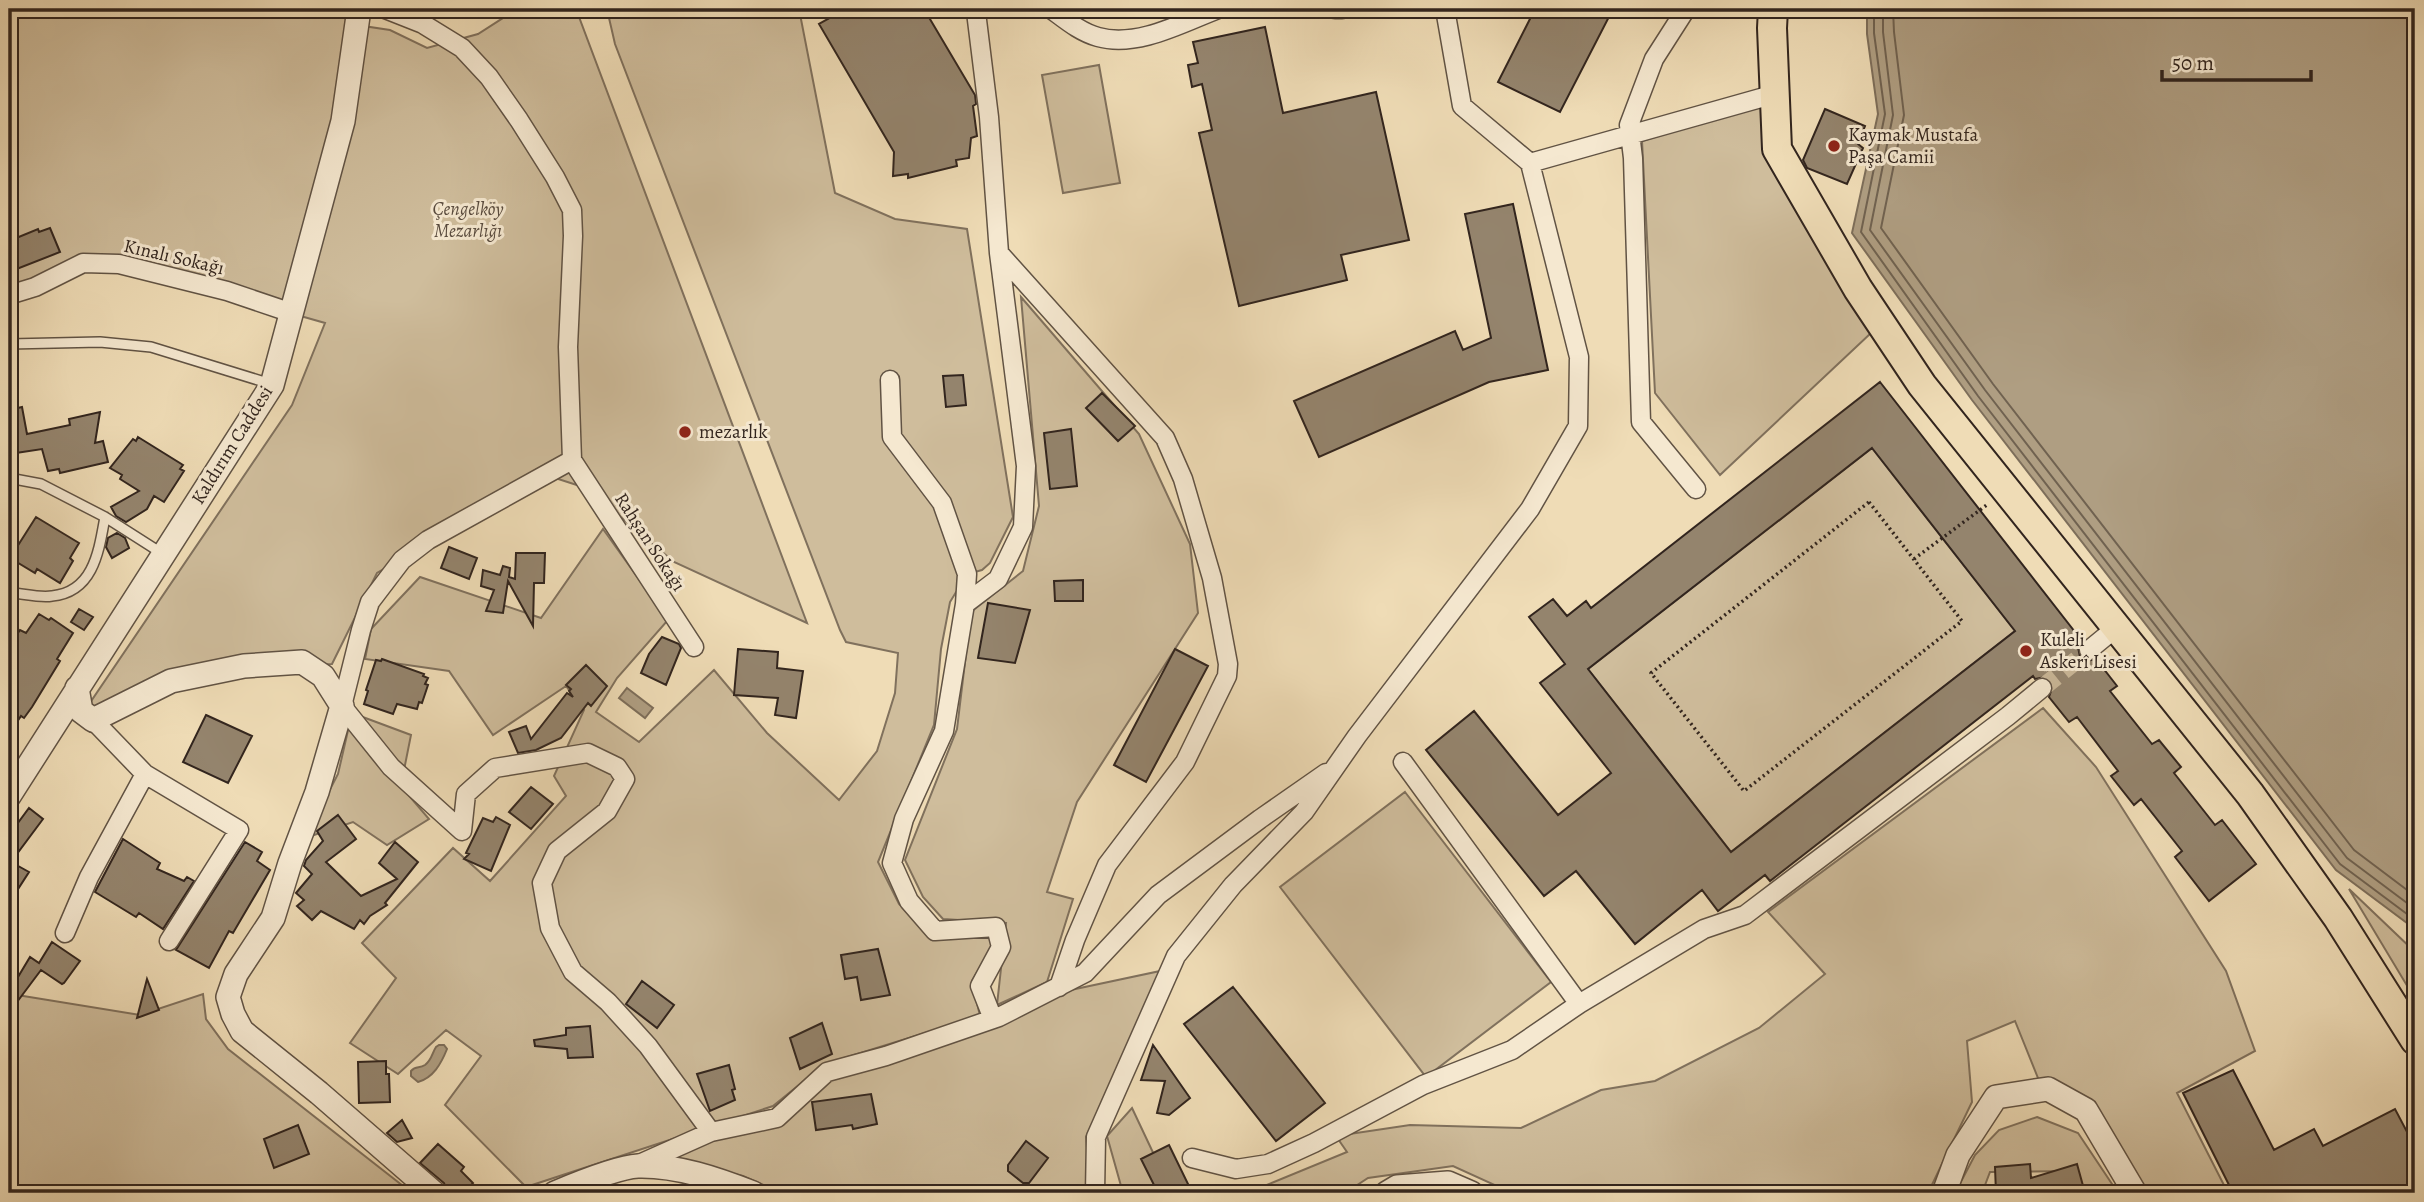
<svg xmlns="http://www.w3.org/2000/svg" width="2424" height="1202" font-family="Alegreya,serif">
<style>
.green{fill:#cfbd9c;stroke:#80715d;stroke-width:2}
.water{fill:#af9e82;stroke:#7d6e5a;stroke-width:2}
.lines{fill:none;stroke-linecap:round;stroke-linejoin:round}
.shore{stroke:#706250;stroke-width:2}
.building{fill:#94846d;stroke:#32251e;stroke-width:2;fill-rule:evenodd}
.minor-tunnel{stroke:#c9b798;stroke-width:18;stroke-dasharray:18 9;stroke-linecap:butt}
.service-casing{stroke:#615344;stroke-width:12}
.minor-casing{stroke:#615344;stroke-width:21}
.tertiary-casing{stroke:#615344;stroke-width:26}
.primary-casing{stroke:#32251e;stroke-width:32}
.path{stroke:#32251e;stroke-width:3.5;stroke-dasharray:2 3.5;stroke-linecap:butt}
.service{stroke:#f5e8d0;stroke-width:9}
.minor{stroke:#f5e8d0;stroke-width:18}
.tertiary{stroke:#f5e8d0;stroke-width:23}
.primary{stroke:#efdcb6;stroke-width:28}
.poi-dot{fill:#8f2418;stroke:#f5e8d0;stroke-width:2.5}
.labels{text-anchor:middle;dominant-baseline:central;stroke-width:6;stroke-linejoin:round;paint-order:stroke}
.poi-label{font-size:19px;fill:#32251e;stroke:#f5e8d0;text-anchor:start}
.park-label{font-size:19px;font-style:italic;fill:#594b3e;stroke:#f5e8d0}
.street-label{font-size:19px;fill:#32251e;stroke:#f5e8d0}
</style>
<rect width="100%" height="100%" fill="#efdcb6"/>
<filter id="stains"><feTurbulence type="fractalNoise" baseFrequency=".00286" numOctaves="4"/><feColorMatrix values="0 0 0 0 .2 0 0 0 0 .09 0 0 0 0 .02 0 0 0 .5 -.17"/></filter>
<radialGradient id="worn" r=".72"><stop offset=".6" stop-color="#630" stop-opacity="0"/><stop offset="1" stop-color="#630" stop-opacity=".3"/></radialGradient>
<path class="green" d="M9,9H354L357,25L390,30L427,48L478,34L517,9H576L807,623L674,562L586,488L546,475L377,573L332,664L216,667L79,719L292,405L325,323L122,265L43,277L9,291Z
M614,9H799L835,193L895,219L967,229L1013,517L990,563L982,570L967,574L950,602L941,649L934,725L878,862L899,904L933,940L989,935L992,947L972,981L980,1016L825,1064L773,1106L526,1187L445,1105L481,1056L446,1030L398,1074L350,1043L396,978L362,943L453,848L490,881L566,796L554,776L584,710L566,686L493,735L449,671L365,659L371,629L420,577L541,618L603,529L668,620L617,678L596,712L639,742L714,670L767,733L839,800L877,751L895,693L898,653L846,642L840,630L615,44L609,18Z
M1099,65L1120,183L1063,193L1042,75Z
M1763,104L1871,333L1720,475L1655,393L1642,141Z
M1021,297L1139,434L1190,544L1198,613L1077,802L1047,892L1073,899L1047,982L997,1005L1006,923L943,919L923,897L905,860L957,729L971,612L1023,571L1039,506Z
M1872,448L2015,631L1731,852L1588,669Z
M2043,708L2096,767L2226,971L2255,1051L2177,1093L2228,1193H2145L2084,1107L2040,1083L2015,1021L1967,1041L1972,1102L1928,1193H1505L1497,1186L1453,1166L1368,1178L1345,1193H1247L1347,1152L1336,1136L1410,1125L1521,1128L1601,1090L1655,1081L1759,1028L1825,974L1768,912Z
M352,713L411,735L404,770V790L429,819L387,845L353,822L305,838L338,774Z
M1405,792L1551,982L1426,1077L1280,887Z
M2349,889L2415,952V999Z
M1165,970L1086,1137L1090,1193H985L981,1187L950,1193H782L743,1176L666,1159L712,1137L781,1123L833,1077L1066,991Z
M11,994L140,1015L203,994L206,1019L228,1049L412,1193H9V999Z
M1132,1108L1165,1178L1195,1193H1123L1107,1136Z
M2037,1117L2078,1133L2118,1193H2086L2076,1171L1990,1172L1982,1193H1955L1975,1155L1999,1130Z"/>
<path class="water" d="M1867,9H2415V929L2336,870L1972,400L1852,233L1878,114L1867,34Z
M627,688L653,708L645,718L619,698Z
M439,1045H444L447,1049C441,1064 433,1078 418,1082L411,1076V1071C416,1065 419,1069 425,1065C432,1060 432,1053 436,1047Z"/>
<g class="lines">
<path class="shore" d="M1874,9V33L1885,114L1861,232L1978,396L2340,864L2415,920
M1883,9V32L1893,115L1870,230L1985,390L2347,858L2415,909
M1893,9L1894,32L1904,115L1881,228L1993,384L2354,850L2415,896"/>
</g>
<path class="building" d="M846,9H924L975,95L976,104L973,106L977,136L971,138L969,158L956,160L957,166L908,178V174L893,176L894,152L819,24Z
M1535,9H1613L1560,112L1498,82Z
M1265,27L1283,113L1376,92L1409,240L1341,255L1347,280L1239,306L1199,133L1212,130L1202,84L1192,87L1188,65L1198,63L1193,42Z
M1825,109L1865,126L1858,144L1863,148L1847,184L1807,168L1803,160Z
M1513,204L1548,370L1489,382L1319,457L1294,401L1455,331L1463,350L1491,338L1465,214Z
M50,228L60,252L9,272V241L38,229L39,232Z
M963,375L966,405L946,407L943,376Z
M1880,382L2082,641L2078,647L2080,657L2086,661L2096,659L2117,686L2110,691L2152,744L2159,740L2181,767L2174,773L2215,825L2222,820L2256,864L2209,901L2175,857L2182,851L2141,799L2134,805L2111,776L2118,771L2077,717L2069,722L2049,697L2053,685L2045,677L2035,679L2033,676L1770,881L1765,875L1718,911L1702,890L1635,944L1576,871L1544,896L1426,750L1474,711L1558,815L1611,773L1540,683L1565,664L1529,617L1553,599L1567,616L1586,601L1591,608ZM1872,448L2015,631L1731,852L1588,669Z
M1102,393L1135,426L1118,441L1086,408Z
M22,407L27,434L70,425L69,419L100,412L95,443L103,441L108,462L60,473L59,469L48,471L42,449L9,454V410Z
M1071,429L1077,486L1050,489L1044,433Z
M138,437L183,465L180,469L184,471L164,502L154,496L147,509L126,522L116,516L111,507L139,491L120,479L122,475L110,468L133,439L136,441Z
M36,517L79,543L70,558L73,561L60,583L37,569L35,573L10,558Z
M117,533L125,538L129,548L112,558L106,547L108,538Z
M449,547L477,558L469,579L441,568Z
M516,553H545L544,583H534L533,626L508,581L503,613L486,611L494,590L481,586L483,570L500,575L503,566L510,568L509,577L515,579Z
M1083,580V601H1055L1054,581Z
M988,603L1030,610L1015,663L978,658Z
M79,609L93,617L84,630L71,622Z
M39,614L49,620L51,618L73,633L57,659L60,661L32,707L24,718L21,716L9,734V646L20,630L26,633Z
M662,637L679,644L681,648L666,685L641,673L649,654Z
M738,649L778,652L777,668L803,671L796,718L775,715L778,698L734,695Z
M1175,649L1208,666L1146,782L1114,765Z
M382,659L424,674L423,676L428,678L425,684L428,685L422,703L419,702L417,709L397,704L393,714L364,704L368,691L366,690L376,660L381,661Z
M586,665L607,686L591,706L588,703L561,738L536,750L518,753L509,732L526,726L531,739L567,693L573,697L569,691L571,689L566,685Z
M206,715L252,736L228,783L183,762Z
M531,787L553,804L531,829L509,812Z
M29,808L43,819L11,862L29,872L9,903V835Z
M338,815L356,839L326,862L361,896L397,879L379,863L395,842L418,862L385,903L387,905L370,916L364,924L360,920L354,929L321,911L312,920L297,906L304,900L296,893L312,874L304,866L306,860L323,841L317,831Z
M496,817L510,825L491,871L464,859L469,854L466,853L483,818L493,822Z
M123,839L160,863L157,869L184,881L187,877L194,881L163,929L139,913L136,917L95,892Z
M245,842L262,852L257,861L270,870L233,933L229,931L209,968L176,950Z
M52,942L80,961L64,983L62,984L41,970L11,1010L9,1008V992L30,957L39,963Z
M878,949L890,995L861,1000L857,977L845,979L841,955Z
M147,979L159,1010L137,1018Z
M642,981L674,1005L657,1028L626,1004Z
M1233,987L1325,1103L1276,1141L1184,1024Z
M822,1023L832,1054L800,1069L790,1038Z
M590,1026L593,1057L568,1058L567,1049L535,1046L534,1040L566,1035V1028Z
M1153,1045L1190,1098L1169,1115L1157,1113L1165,1081L1141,1080Z
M386,1061V1074H389L390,1102L359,1103L358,1062Z
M729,1065L735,1089L732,1090L735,1100L710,1111L697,1074Z
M2233,1070L2274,1150L2314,1129L2323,1146L2395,1109L2415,1147V1193H2233L2183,1093Z
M871,1094L877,1124L853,1129L852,1125L816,1130L812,1102Z
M402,1120L412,1138L397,1142L387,1133Z
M298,1125L309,1154L274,1168L264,1139Z
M1026,1141L1048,1158L1029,1183H1023L1008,1171V1165Z
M438,1144L464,1167L461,1171L473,1183L464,1193H448L444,1183L420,1163Z
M1169,1145L1189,1186L1175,1193H1158L1141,1159Z
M2030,1164L2031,1178L2077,1164L2085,1193H1996L1995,1167Z"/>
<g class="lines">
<path class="minor-tunnel" d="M2042,688L2089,650"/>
<defs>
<path id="service" d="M9,344L100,342L151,347L271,384
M9,478L41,484L105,517L163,554
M9,590L13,593C25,594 40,598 52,596C94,592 99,550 105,517"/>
<path id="minor" d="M385,9L423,24L462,48L489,77L519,120L555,177L572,210L573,236L568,347L572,460L428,540L402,560L370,602L361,630L342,706L391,767L462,831L466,794L495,768L588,753L617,767L625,779L607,811L557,851L542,883L550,928L573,972L608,1002L648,1046L711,1132
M978,9L976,12L989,117L999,253L1165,438L1183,479L1212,578L1228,664L1227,676L1185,762L1107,865L1075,940L1059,987
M1051,9C1066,20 1080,32 1098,37C1137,48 1182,23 1218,9
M1335,9H1342
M1445,9L1462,106L1530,163L1775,94
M1686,9L1654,59L1629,125L1633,158L1641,422L1696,489
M9,295L35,287L83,263L119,264L227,291L292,313
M890,380L892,437L942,503L967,574L965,604L944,731L904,819L892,863L909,901L935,931L996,927L1001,947L980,986L993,1019
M572,460L694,647
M965,604L998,579L1023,527L1026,466L999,253
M2089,650L2117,627
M93,720L145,774L239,830L169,941
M65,933L89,877L145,774
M1579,1004L1704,929L1745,915L2008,716L2042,688
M1192,1158L1236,1169L1268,1164L1314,1143L1423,1085L1512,1050L1579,1004L1403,762
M637,1165L711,1132L777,1118L827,1072L886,1056L999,1017L1085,973L1158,895L1260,819L1326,773
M1095,1193L1096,1137L1176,956L1233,885L1304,812L1357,736L1530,509L1578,426L1579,357L1530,163"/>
<path id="tertiary" d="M77,688L81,711L93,720L171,681L244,666L302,662L323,676L342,706L317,792L290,863L273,918L236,974L228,997L233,1014L242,1031L319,1093L434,1193
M9,796L272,385L343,121L359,9
M555,1193C574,1185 619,1167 638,1166C677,1165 717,1179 753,1193
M1387,1193L1397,1187L1448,1183L1471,1193
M1944,1193L1958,1155L1996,1097L2048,1089L2086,1110L2135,1193"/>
<path id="primary" d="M1773,9L1772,28L1777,149L1858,289L1922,385L2250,794L2338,918L2415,1040"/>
</defs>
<use href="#service" class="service-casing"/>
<use href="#minor" class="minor-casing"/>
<use href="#tertiary" class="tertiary-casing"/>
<use href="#primary" class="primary-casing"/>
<path class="path" d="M1869,502L1962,621L1744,791L1651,673Z
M1914,559L1988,504"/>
<use href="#service" class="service"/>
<use href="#minor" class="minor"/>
<use href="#tertiary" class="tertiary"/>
<use href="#primary" class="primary"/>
</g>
<g class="poi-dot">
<circle cx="1834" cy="146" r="7"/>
<circle cx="685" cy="432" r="7"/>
<circle cx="2026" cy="651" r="7"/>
</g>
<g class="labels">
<g class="poi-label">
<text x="1848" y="135">Kaymak Mustafa<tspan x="1848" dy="22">Paşa Camii</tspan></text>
<text x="699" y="432">mezarlık</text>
<text x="2040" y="640">Kuleli<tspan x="2040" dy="22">Askerî Lisesi</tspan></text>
</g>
<g class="park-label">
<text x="468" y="209">Çengelköy<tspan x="468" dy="22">Mezarlığı</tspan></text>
</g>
<g class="street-label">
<text transform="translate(174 257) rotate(13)">Kınalı Sokağı</text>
<text transform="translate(232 445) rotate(-58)">Kaldırım Caddesi</text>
<text transform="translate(650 542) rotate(57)">Rahşan Sokağı</text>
</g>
</g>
<rect width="2424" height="1202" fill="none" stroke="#efdcb6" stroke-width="35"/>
<rect x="10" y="10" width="2403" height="1181" fill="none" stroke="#32251e" stroke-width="3.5"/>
<rect x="18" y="18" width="2389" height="1167" fill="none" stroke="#32251e" stroke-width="2"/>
<path d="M2162 70v10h149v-10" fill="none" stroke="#32251e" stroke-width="3.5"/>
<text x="2172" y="70" font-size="21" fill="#32251e" stroke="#f5e8d0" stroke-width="5" paint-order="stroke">50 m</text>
<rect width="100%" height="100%" filter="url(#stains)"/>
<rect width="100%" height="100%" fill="url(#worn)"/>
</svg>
